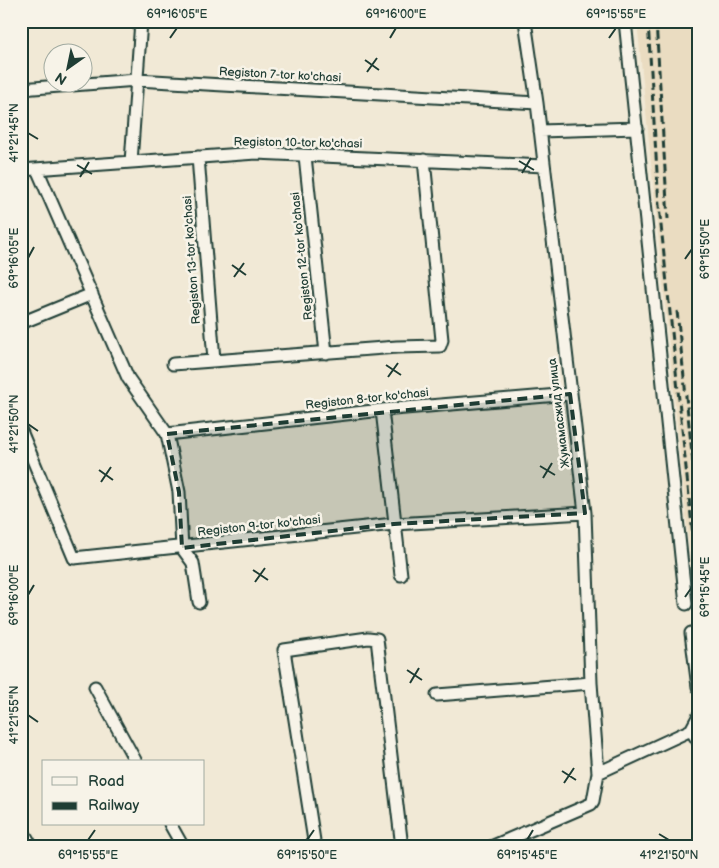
<svg xmlns="http://www.w3.org/2000/svg" width="719" height="868" font-family="'Balsamiq Sans',sans-serif">
<style>
.built{fill:#eadcc1}
.lines{fill:none;stroke-linecap:round;stroke-linejoin:round}
.street-casing{stroke:#1f3d34;stroke-width:15}
.street{stroke:#f7f3e8;stroke-width:11}
.rail{stroke:#1f3d34;stroke-width:3;stroke-dasharray:8 4;stroke-linecap:butt}
.marked{fill:#1f3d34;fill-opacity:0.2;stroke:#1f3d34;stroke-width:4;stroke-dasharray:10 6;stroke-linejoin:round}
.ticks{fill:none;stroke:#1f3d34;stroke-width:2}
.labels{text-anchor:middle;dominant-baseline:central;stroke-width:5;stroke-linejoin:round;paint-order:stroke}
.street-label{font-size:12px;fill:#1f3d34;stroke:#f7f3e8}
.neatline{fill:none;stroke:#1f3d34;stroke-width:2}
.ticks-label{font-size:12px;text-anchor:middle;fill:#1f3d34}
</style>
<rect width="100%" height="100%" fill="#f1e9d6"/>
<filter id="ink" filterUnits="userSpaceOnUse"><feTurbulence type="fractalNoise" baseFrequency=".02" numOctaves="2"/><feDisplacementMap in="SourceGraphic" scale="10" xChannelSelector="R" yChannelSelector="G"/><feConvolveMatrix kernelMatrix="1 2 1 2 8 2 1 2 1" color-interpolation-filters="sRGB"/></filter>
<g filter="url(#ink)">
<path class="built" d="M637,21H698V637L692,576Z"/>
<g class="lines">
<defs>
<path id="street" d="M625,21L686,604
M21,89L137,80L537,103
M540,131L637,128
M305,156L326,353
M198,157L214,360
M131,162L141,21
M37,169L128,378L167,434L179,492L182,548
M21,170L256,153L544,166
M21,323L92,294
M173,364L397,347L440,346L442,340L424,160
M382,410L401,575
M21,431L74,558L394,524L585,513
M167,434L382,410L570,394
M182,548L193,563L199,602
M691,633L698,687
M95,687L136,762
M437,695L591,683
M691,730L698,741
M598,773L691,730L698,717
M170,824L183,847
M21,828L32,847
M315,847L284,650L368,638L377,639L402,847
M491,847L591,804L593,801L598,773L591,683L585,513L537,103L525,21"/>
</defs>
<use href="#street" class="street-casing"/>
<use href="#street" class="street"/>
<path class="rail" d="M648,21L659,206L698,584
M656,21L668,219
M677,311L698,510"/>
</g>
</g>
<path class="marked" d="M570,394L585,513L394,524L182,548L179,492L167,434Z"/>
<path class="ticks" d="M170,38L177,28M390,38L396,28M609,38L616,28M365,60L379,70M367,72L377,58M28,133L38,139M519,161L534,170M77,165L92,174M522,173L531,158M80,177L89,162M28,258L34,247M685,259L692,249M232,265L246,275M234,277L244,263M386,365L401,375M388,377L398,363M28,424L38,431M540,466L555,475M99,470L113,480M543,478L552,463M101,482L111,467M253,570L268,580M255,582L265,568M28,595L34,585M685,597L692,587M407,670L422,680M410,683L419,668M28,715L38,722M562,771L576,780M564,783L574,768M659,834L669,840M88,840L95,830M307,840L314,830M527,840L533,830"/>
<g class="labels">
<g class="street-label">
<text transform="translate(280 75) rotate(3)">Registon 7-tor ko'chasi</text>
<text transform="translate(298 143) rotate(1)">Registon 10-tor ko'chasi</text>
<text transform="translate(302 256) rotate(-96)">Registon 12-tor ko'chasi</text>
<text transform="translate(192 260) rotate(-94)">Registon 13-tor ko'chasi</text>
<text transform="translate(367 399) rotate(-6)">Registon 8-tor ko'chasi</text>
<text transform="translate(559 413) rotate(-97)">Жумамасжид улица</text>
<text transform="translate(259 526) rotate(-6)">Registon 9-tor ko'chasi</text>
</g>
</g>
<rect width="719" height="868" fill="none" stroke="#f7f3e8" stroke-width="55"/>
<rect x="42" y="760" width="162" height="65" fill="#f7f3e8" stroke="#a1aaa0"/>
<rect x="52" y="777" width="25" height="8" fill="#f7f3e8" stroke="#a1aaa0"/>
<text x="88" y="786" font-size="15" fill="#1f3d34">Road</text>
<rect x="52" y="802" width="25" height="8" fill="#1f3d34" stroke="#a1aaa0"/>
<text x="88" y="810" font-size="15" fill="#1f3d34">Railway</text>
<g transform="translate(68 68) rotate(213)"><circle r="24" fill="#f7f3e8" stroke="#a1aaa0"/>
<path d="M0-4L9 19L0 12L-9 19Z" fill="#1f3d34"/>
<text y="-8" font-size="14" font-weight="bold" text-anchor="middle" fill="#1f3d34">N</text>
</g>
<rect x="28" y="28" width="664" height="812" class="neatline"/>
<g class="ticks-label">
<text x="177" y="18">69°16'05"E</text>
<text x="396" y="18">69°16'00"E</text>
<text x="616" y="18">69°15'55"E</text>
<text transform="translate(14 133) rotate(-90)" y="4">41°21'45"N</text>
<text transform="translate(705 249) rotate(-90)" y="4">69°15'50"E</text>
<text transform="translate(14 258) rotate(-90)" y="4">69°16'05"E</text>
<text transform="translate(14 424) rotate(-90)" y="4">41°21'50"N</text>
<text transform="translate(705 587) rotate(-90)" y="4">69°15'45"E</text>
<text transform="translate(14 595) rotate(-90)" y="4">69°16'00"E</text>
<text transform="translate(14 715) rotate(-90)" y="4">41°21'55"N</text>
<text x="88" y="859">69°15'55"E</text>
<text x="307" y="859">69°15'50"E</text>
<text x="527" y="859">69°15'45"E</text>
<text x="669" y="859">41°21'50"N</text>
</g>
</svg>
